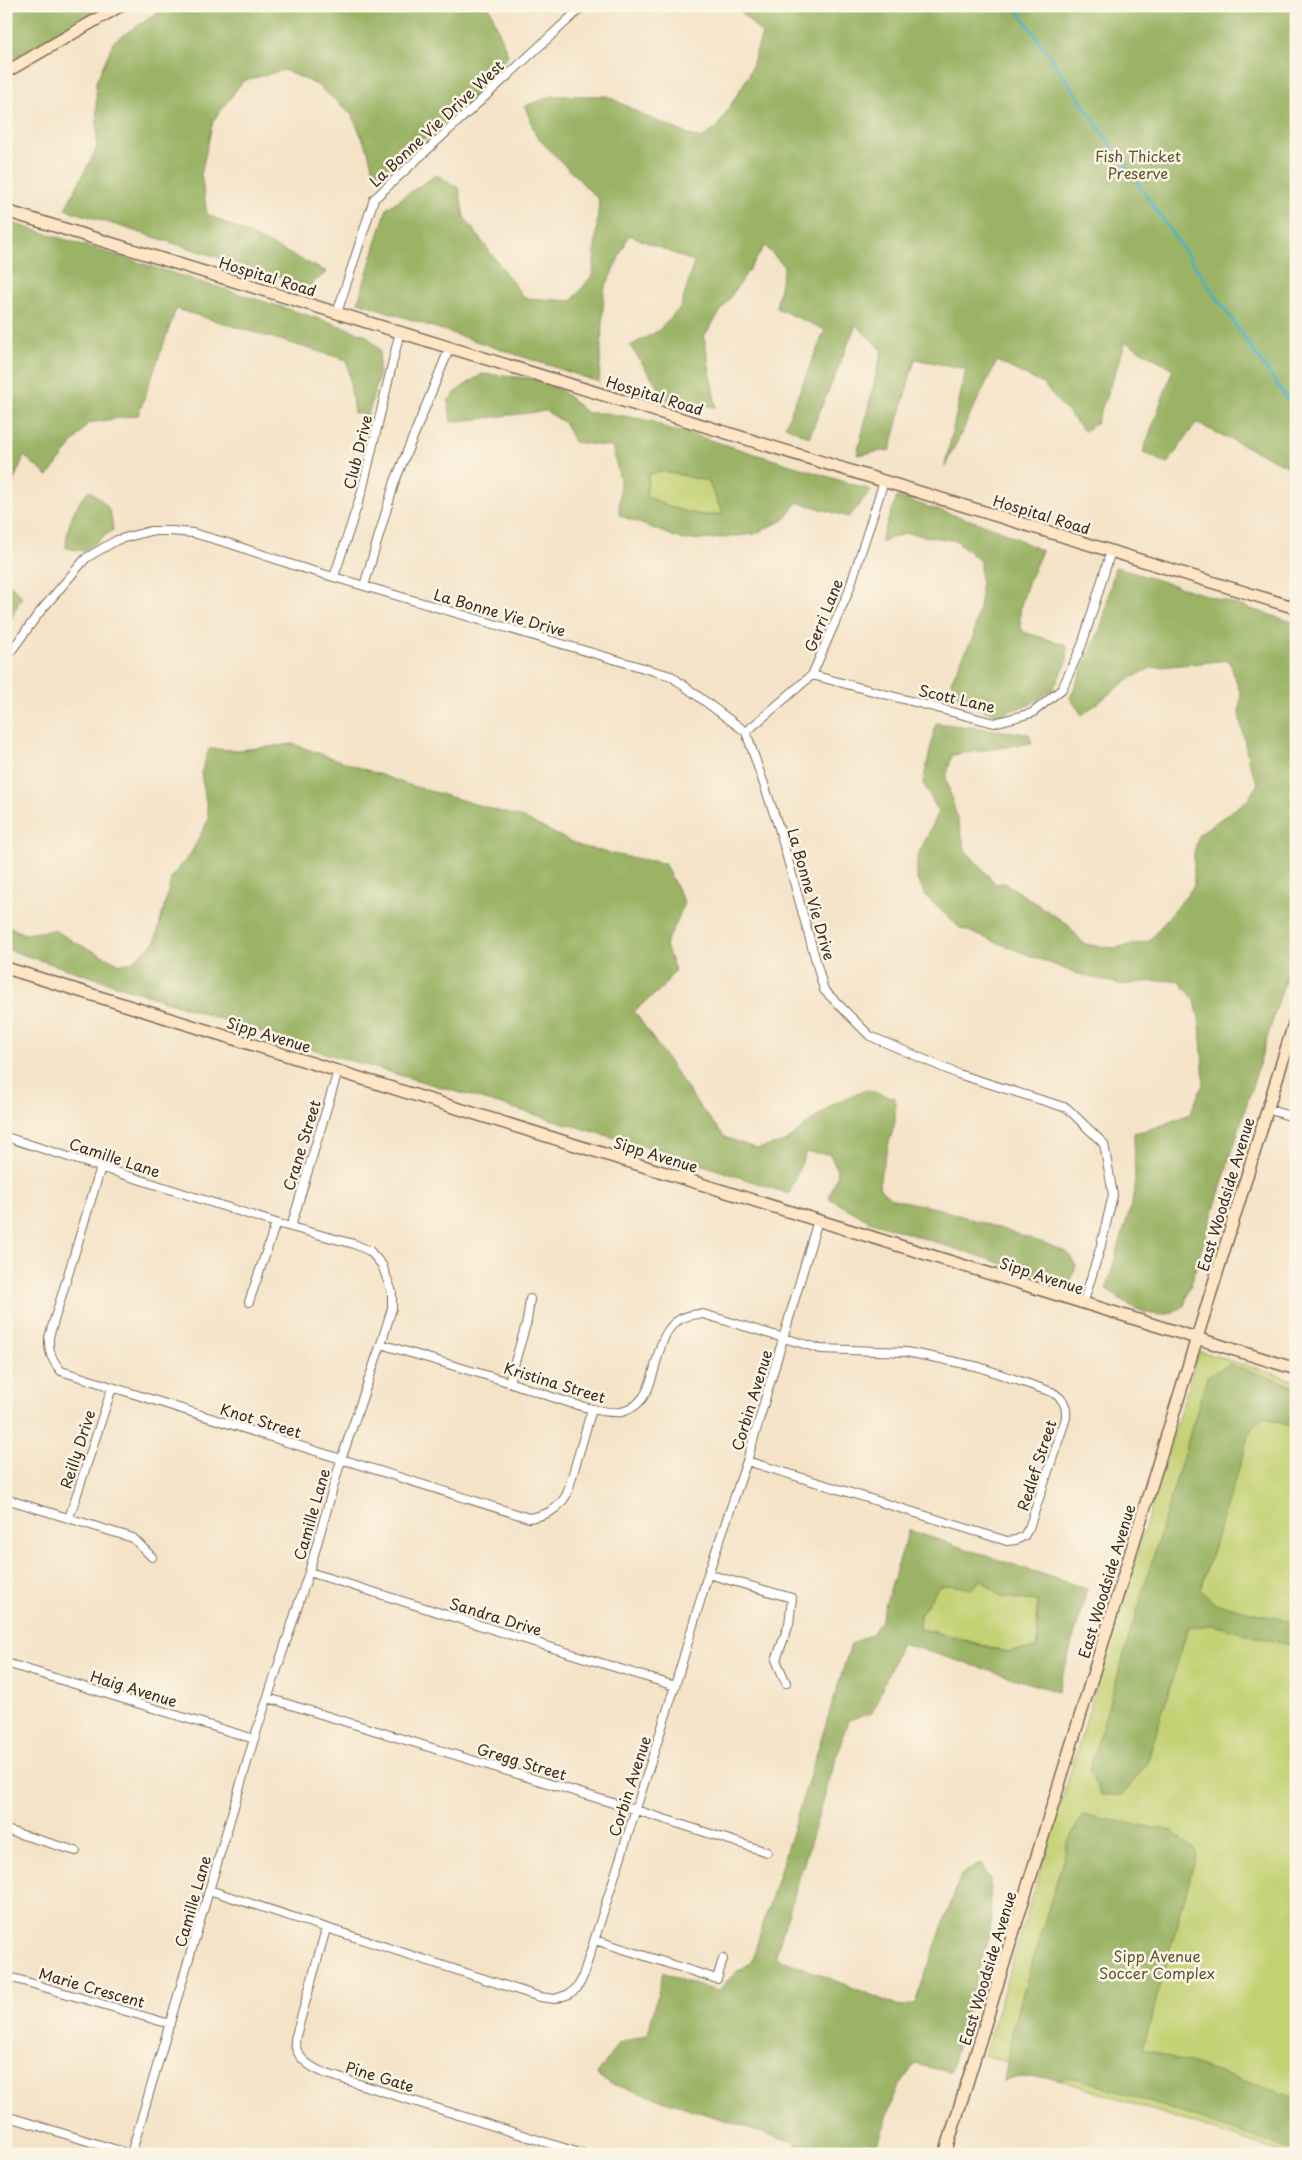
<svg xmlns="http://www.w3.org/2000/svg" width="1302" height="2160" font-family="'Playpen Sans',sans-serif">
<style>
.green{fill:#c3d173;stroke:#7f7e48}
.forest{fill:#9ab365;stroke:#6a6e42;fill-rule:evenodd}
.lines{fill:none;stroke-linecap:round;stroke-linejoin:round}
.stream{stroke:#43b0c1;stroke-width:3}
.street-casing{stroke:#7c6b59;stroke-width:10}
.secondary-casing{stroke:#7c6b59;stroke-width:14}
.street{stroke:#fff;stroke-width:8}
.secondary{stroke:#fde5c5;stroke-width:11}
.labels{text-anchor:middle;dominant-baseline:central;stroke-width:5;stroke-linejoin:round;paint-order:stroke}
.street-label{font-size:15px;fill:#3b2a1e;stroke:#fcf5e5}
.park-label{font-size:15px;fill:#5d5433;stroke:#fcf5e5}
</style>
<rect width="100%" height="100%" fill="#fcf5e5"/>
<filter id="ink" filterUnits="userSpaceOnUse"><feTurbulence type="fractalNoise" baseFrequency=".02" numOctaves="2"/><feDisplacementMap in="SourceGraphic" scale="10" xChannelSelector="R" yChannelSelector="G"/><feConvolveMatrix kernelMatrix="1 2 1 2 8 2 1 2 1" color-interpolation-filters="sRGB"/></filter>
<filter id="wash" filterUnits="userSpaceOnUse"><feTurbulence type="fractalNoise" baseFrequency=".0096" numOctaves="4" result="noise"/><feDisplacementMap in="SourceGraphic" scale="20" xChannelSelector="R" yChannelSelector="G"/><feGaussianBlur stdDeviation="1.12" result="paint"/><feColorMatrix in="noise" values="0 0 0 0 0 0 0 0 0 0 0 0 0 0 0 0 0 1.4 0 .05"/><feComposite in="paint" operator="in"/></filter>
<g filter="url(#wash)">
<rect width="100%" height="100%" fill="#f4e3c7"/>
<path class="green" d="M663,471L708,481L723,514C700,519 665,508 646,495L649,473Z
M1199,1351L1296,1381V2154H1286L984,2055Z
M981,1580L1001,1597L1037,1601L1038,1648L1007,1652L945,1634L919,1629L920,1615L939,1586L951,1585L971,1589Z"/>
<path class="forest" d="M6,6H106L6,63Z
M168,6H489L508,55L478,97L384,171L374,174L368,151L351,113L317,85L284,70L243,81L213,121L201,174L207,214L327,272L309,286L65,209L97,148L96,82L114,41Z
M735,6H1296V470L1196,423L1167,464L1143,452L1173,369L1126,342L1096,424L1084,431L1043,384L997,361L945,466L966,369L915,359L890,450L857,455L882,350L856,325L809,437L785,426L825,330L776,308L784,266L765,246L704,336L716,407L667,400L630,346L658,331L681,307L694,262L629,235L604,290L599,382L358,302L387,208L436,175L459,188L464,217L524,298L572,301L593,274L599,200L536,136L525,106L552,96H607L645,116L700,139L717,128L749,75L762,34Z
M6,221L329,322L366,335L380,350L378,379L368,415L354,413L347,360L176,309L138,415L88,423L48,476L24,456L12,485L6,492Z
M482,374L541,379L562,391L587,413H606L652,421L670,430L694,435L871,490L849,517L797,502L784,520L754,534L711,539L683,540L619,515L620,479L612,447L574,442L565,423L546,411L451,422L448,401L458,390ZM663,471L708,481L723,514C700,519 665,507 646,495L649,474Z
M89,490C107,504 111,507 113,530L84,551L66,548C67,524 73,508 89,490Z
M897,497L998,529L1042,551C1033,572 1012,611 1023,632L1067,645V662L1053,689L1029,705L997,715L959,700L951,681L973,637L981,597L980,561L957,541L906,533L880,542Z
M1115,567L1296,623V945L1184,1306C1155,1327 1132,1306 1106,1290L1135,1192L1134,1133L1157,1127L1190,1114L1204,1082L1200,1024L1195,1000L1178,980L1139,982L1124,985L1075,973L960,928L927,897L917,880V857L939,812L923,783L936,723L1029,734L1032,743L952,755L946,778L966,851L996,884L1005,883L1067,924L1084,944L1114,948L1149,941L1194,886V853L1199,834L1248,800L1258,783L1249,763L1239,714L1241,695L1229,660L1151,668L1126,681L1082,715L1070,698L1102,624Z
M6,581L22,596L6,629Z
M293,744L409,785L523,818L580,846L617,855L664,863L684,902L677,922L665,944L675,970L661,989L634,1011L699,1106L725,1137L757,1149L785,1142L833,1104L866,1090L895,1098V1122L881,1171L879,1188L893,1199L940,1209L1047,1244L1068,1253L1076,1266L1069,1285L869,1221L829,1198L838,1173L830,1154L806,1152L789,1194L680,1157L331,1055L6,949V925L25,934L54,930L78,944L121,964L132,962L155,942L172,876L190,855L209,819L201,773L209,749L240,750Z
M1229,1364L1296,1387V1429L1263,1417L1252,1427L1200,1590L1214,1603L1294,1622L1296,1623V1647L1212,1625L1188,1628L1147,1763L1123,1795H1101L1089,1771L1207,1377Z
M909,1530L1087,1589L1058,1692L901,1643L872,1713L848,1720L775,1957L902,2007L915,2003L961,1875L981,1863L990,1881L991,1927L950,2072L915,2064C906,2076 897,2088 892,2102C885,2121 883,2138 870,2154H797L796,2143L609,2083L597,2075L618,2044L648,2034L663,1972L686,1982L718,1991L736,1972L751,1963L851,1644L873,1633L880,1622ZM981,1580L1001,1597L1037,1601L1038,1648L1007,1652L919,1629L920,1615L939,1586L951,1585L971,1589Z
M1083,1815L1172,1831L1197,1853L1143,2048L1296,2098V2151L1080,2079L1020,2077L1004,2081L1013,2026L1069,1840Z"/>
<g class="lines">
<path class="stream" d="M1015,6L1296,412"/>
</g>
</g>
<g filter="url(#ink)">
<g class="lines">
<defs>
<path id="street" d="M337,313L374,199L583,6
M334,577L362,491L400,331
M364,586L395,481L450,347
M6,658L39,613L86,558L117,540L150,531H171L193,533L231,544L296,566L671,676L746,732L779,828L824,990L870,1036L958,1074L1067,1108L1104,1144L1113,1195L1100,1249L1083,1304
M812,675L994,723L1032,713L1062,689L1082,645L1111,551
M746,732L812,675L848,593L884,481
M1267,1109L1296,1118
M6,1137L276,1223L354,1244L370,1251L382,1265L392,1292V1308L381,1344L341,1460L309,1572L254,1739L131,2154
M101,1167L49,1337C48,1352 52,1360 61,1371L529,1518C547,1515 558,1510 567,1494L592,1409
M291,1227L338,1071
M249,1302L276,1223
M381,1344C423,1357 466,1369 508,1382C533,1389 603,1419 625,1411C671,1395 640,1314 703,1314L821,1349L906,1352L937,1358L979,1367L1052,1392C1063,1399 1067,1404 1066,1418L1029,1528L1024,1536L1016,1540L1007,1541L747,1461
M509,1382L527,1321L530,1299
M6,1499L133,1538L152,1557
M69,1518L112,1388
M309,1572L675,1686
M708,1574L792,1598L789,1624L776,1660L786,1683
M6,1663L254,1739
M268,1698L636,1810L767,1852
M6,1830L76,1851
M209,1890L540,1997L555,1999L569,1994L577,1988L582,1979L675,1686L708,1574L747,1461L818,1220
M326,1929L295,2039C294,2058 311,2068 327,2074L583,2154
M595,1940L717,1979L723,1959
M6,1976L170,2024
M6,2116L130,2154"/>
<path id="secondary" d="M6,72L120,6
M6,211L1296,608
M6,968L1296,1369
M945,2154L1296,1017"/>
</defs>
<use href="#street" class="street-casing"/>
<use href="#secondary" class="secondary-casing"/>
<use href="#street" class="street"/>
<use href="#secondary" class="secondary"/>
</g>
</g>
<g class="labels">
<g class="street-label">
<text transform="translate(436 123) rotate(-43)">La Bonne Vie Drive West</text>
<text transform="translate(268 276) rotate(17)">Hospital Road</text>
<text transform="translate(655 395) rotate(17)">Hospital Road</text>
<text transform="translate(357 452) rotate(-76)">Club Drive</text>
<text transform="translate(1042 514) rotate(17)">Hospital Road</text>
<text transform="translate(500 612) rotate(16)">La Bonne Vie Drive</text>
<text transform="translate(823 615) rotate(-68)">Gerri Lane</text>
<text transform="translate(957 698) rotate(13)">Scott Lane</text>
<text transform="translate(812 894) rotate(74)">La Bonne Vie Drive</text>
<text transform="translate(269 1034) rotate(17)">Sipp Avenue</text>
<text transform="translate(301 1145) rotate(-73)">Crane Street</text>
<text transform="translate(656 1154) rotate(17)">Sipp Avenue</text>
<text transform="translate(115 1157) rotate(18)">Camille Lane</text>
<text transform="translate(1225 1194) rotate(-73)">East Woodside Avenue</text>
<text transform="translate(1042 1275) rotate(18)">Sipp Avenue</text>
<text transform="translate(555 1382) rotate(17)">Kristina Street</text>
<text transform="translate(751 1400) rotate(-73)">Corbin Avenue</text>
<text transform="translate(261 1420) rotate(17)">Knot Street</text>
<text transform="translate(77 1449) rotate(-72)">Reilly Drive</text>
<text transform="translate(1036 1465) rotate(-72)">Redlef Street</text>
<text transform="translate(311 1514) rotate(-74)">Camille Lane</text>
<text transform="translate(1106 1581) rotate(-73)">East Woodside Avenue</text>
<text transform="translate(496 1616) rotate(17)">Sandra Drive</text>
<text transform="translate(134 1688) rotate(17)">Haig Avenue</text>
<text transform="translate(522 1761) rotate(17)">Gregg Street</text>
<text transform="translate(629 1786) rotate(-72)">Corbin Avenue</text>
<text transform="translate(192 1901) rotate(-74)">Camille Lane</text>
<text transform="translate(987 1968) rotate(-73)">East Woodside Avenue</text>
<text transform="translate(92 1987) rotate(16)">Marie Crescent</text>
<text transform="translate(380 2076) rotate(17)">Pine Gate</text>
</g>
<g class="park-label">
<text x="1138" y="155">Fish Thicket<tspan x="1138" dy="17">Preserve</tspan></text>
<text x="1157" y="1955">Sipp Avenue<tspan x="1157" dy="17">Soccer Complex</tspan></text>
</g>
</g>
<rect width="1302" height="2160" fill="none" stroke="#fcf5e5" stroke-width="25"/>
</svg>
